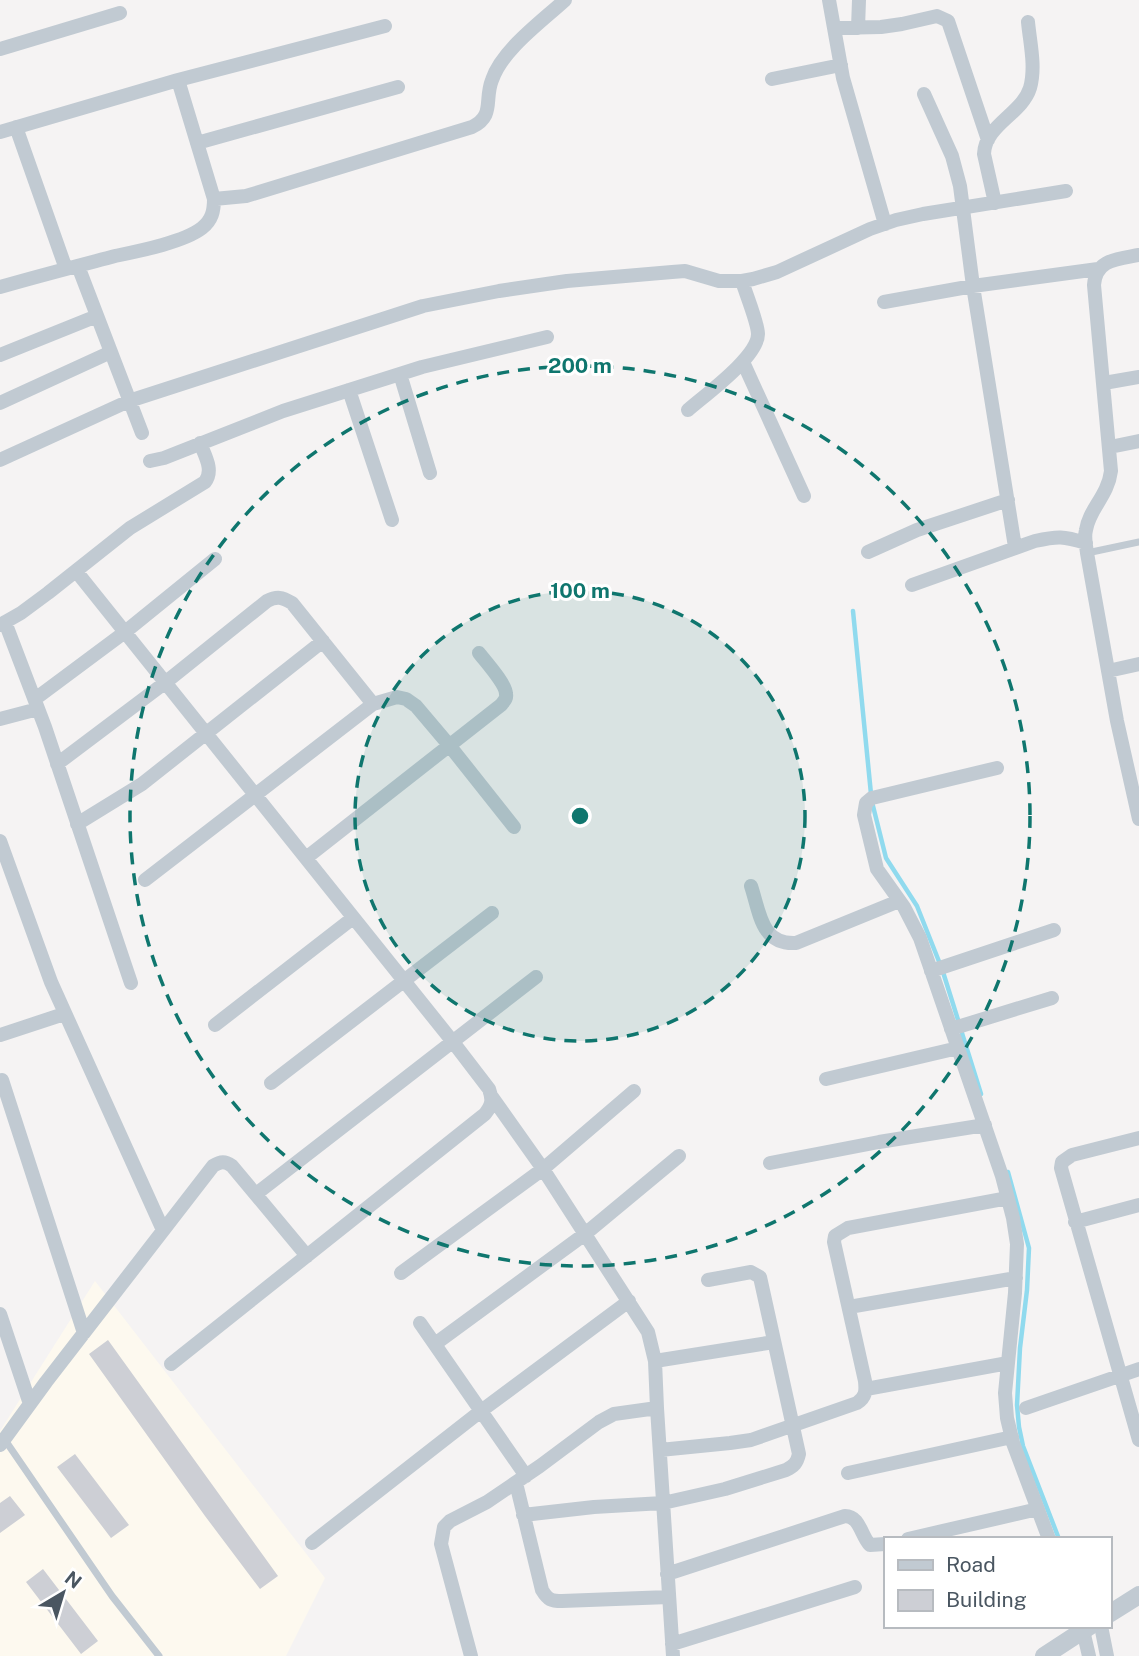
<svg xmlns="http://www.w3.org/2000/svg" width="1139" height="1656" font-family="'Public Sans',sans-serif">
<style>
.commercial{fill:#fdf9ef}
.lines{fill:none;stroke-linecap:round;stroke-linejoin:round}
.stream{stroke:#90daee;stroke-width:4.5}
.building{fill:#cdcfd5}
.service{stroke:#c1cad2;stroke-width:7}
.minor{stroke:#c1cad2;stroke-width:14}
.tertiary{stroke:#c1cad2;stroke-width:18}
.ring{fill:none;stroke:#0f766e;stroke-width:3.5;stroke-dasharray:12 9}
.centre{fill:#0f766e;stroke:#fff;stroke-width:3.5}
.ring-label{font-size:21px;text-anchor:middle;font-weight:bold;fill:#0f766e;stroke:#fff;stroke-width:6;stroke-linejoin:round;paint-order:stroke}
</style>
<rect width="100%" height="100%" fill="#f5f3f3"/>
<path class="commercial" d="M95,1281L325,1578L286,1656H0V1431Z"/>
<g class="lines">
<path class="stream" d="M853,611L871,794
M872,802L886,858L917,906L940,964
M943,972L959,1023
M961,1030L981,1094
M1008,1172L1029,1248L1027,1290L1020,1348L1017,1405L1019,1427L1023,1446L1059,1539"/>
</g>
<path class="building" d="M108,1340L278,1576L260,1589L205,1516L89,1354Z
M75,1454L129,1525L111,1538L57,1467Z
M10,1496L25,1515L0,1533V1503Z
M43,1569L98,1641L81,1654L26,1582Z"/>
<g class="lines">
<path class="service" d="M1087,553L1139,542
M5,1440L112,1596L159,1656"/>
<path class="minor" d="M829,0L843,78L885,224
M834,28L881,27L902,24L937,16L948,21L988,140
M858,28L859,0
M0,49L120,13
M772,79L841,65
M924,94L952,156L960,186L973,286L1015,547
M16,127L66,269
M0,132L178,80L385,26
M197,143L398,87
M214,199L246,196L472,127C495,116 484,100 492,80C502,50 541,22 565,0
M995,203L984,154C985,125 1022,114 1030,88C1036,67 1030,43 1028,22
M1139,255C1118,259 1096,259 1094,285L1111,471C1108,496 1089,509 1086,530C1084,537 1086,545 1087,553L1117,721L1139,819
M78,266L142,433
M0,287C38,276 77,266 115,256C139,251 184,242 202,228C212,220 214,211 214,199L178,80
M884,302L973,286L1098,269
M0,355L97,316
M743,362L804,496
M400,374L430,473
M1104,383L1139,377
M349,390L392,520
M0,403L111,352
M688,410C705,395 758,357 758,334C758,323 746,294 742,281
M1110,447L1139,441
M0,460L129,401L423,306L499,291L567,281L672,272L685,271L719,281H742L753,279L777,272L870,229L896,220L923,214L1066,191
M150,461L164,458L283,411L400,374L422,367L547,337
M868,552L917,530L1008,500
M76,571L453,1042L489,1089C493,1100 492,1105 485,1114L171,1364
M912,585L1035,541C1058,536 1063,536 1086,543
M5,622L45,727L131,983
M0,625L21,613L48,593L130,528L205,482C214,470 205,456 200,443
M1108,671L1139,664
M35,699L125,632L215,559
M0,719L38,709
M57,764L166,682L267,601C277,596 282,597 292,603L373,704
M997,768L872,798L866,803L864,815L877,869L904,907L920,938L1002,1176L1013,1218L1017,1244L1015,1293L1005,1393L1007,1418L1013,1443L1049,1539
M77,824L142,784L323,641
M0,841L51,982L163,1230
M306,858L501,705C504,701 507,699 506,694C506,684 486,662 479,653
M145,880L373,704L397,697L406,699L416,706L449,745L514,827
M751,886C760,913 761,945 796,943L899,901
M931,971L1054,930
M215,1025L353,918
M951,1029L1052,998
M0,1035L64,1014
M826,1079L958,1048
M2,1080L84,1333
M271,1083L492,913
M492,1097L543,1169L648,1332L655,1361L657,1408L673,1656
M1139,1138L1072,1155L1062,1162L1061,1168L1139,1440
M770,1163L879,1142L985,1125
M256,1194L536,977
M1075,1222L1139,1205
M401,1273L543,1169L634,1091
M849,1307L1016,1278
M0,1314L30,1404
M420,1323L526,1476
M435,1344L585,1234L679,1156
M655,1361L774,1342
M866,1389L1008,1363
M1026,1408L1139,1369
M0,1445L46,1382L213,1166C221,1161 225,1161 232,1166L307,1256
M660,1450L730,1443L751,1440L857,1403C866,1397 866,1391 865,1381L834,1242L835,1236L848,1228L1008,1198
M848,1473L1012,1437
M516,1483L542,1590C548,1600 551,1601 562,1601L669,1597
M523,1515L594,1507L663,1503L725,1489L786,1470C794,1466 797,1463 799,1454L760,1277L751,1272L708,1280
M908,1539L1038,1509
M312,1543L481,1411L629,1301
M667,1574L845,1516C860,1516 861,1536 870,1545L885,1544
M1082,1626L1089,1656
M1101,1626L1107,1656
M672,1644L855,1587
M471,1656L441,1544L444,1527L450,1521L487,1502L540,1466L599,1422L614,1414L657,1408"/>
<path class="tertiary" d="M1109,1614L1139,1595
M1044,1656L1090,1626"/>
</g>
<circle cx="580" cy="816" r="225" fill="#0f766e" fill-opacity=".12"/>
<g class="ring">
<circle cx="580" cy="816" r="225"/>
<circle cx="580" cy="816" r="450"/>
</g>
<circle cx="580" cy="816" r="10" class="centre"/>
<g class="ring-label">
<text x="580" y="373">200 m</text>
<text x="580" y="598">100 m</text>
</g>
<rect x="884" y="1537" width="228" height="91" fill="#ffffff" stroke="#b7bbc0" stroke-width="2"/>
<rect x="898" y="1560" width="35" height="10" fill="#c1cad2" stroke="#b7bbc0" stroke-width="2"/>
<text x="946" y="1572" font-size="21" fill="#4a5661">Road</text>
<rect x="898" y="1590" width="35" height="21" fill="#cdcfd5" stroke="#b7bbc0" stroke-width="2"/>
<text x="946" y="1607" font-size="21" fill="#4a5661">Building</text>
<g transform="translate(63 1593) rotate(38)" stroke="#ffffff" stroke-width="5" paint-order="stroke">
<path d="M0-5L12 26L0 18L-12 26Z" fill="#4a5661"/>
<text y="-10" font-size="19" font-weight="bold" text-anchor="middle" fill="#4a5661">N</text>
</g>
</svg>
